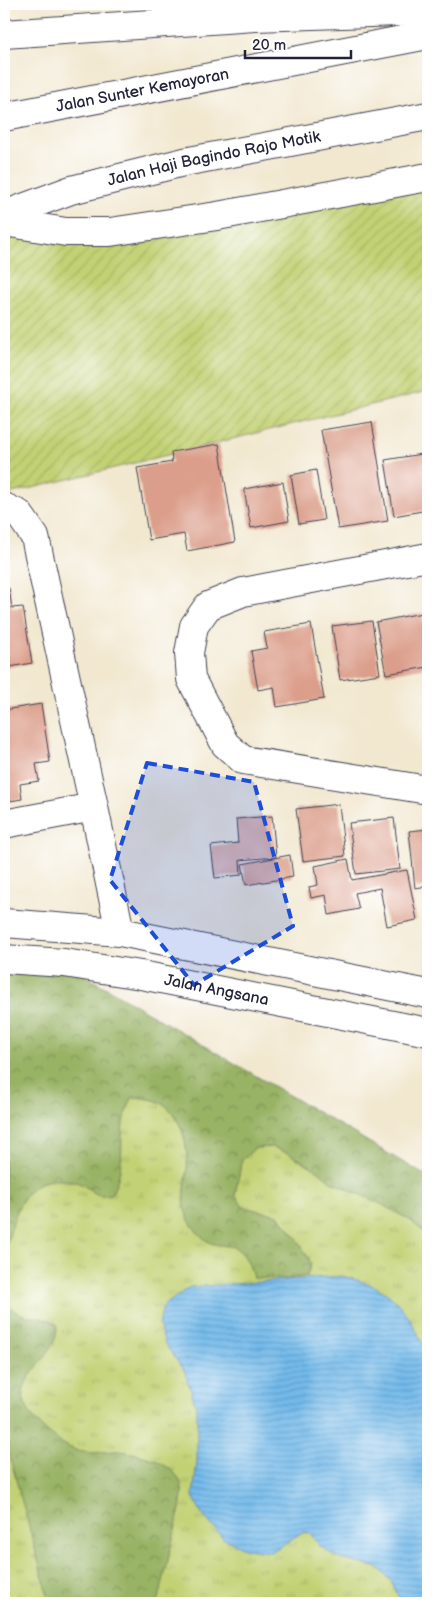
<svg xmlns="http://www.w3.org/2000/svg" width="432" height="1607" font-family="'Balsamiq Sans',sans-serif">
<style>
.grass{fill:url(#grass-tufts);stroke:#727a57}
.forest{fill:url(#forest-crowns);stroke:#5e6a50}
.garden{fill:url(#garden-furrows);stroke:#727a57}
.water{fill:url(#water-rules);stroke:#4a6e93}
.building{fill:#db9e8a}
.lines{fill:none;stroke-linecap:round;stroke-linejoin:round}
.minor-casing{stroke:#414051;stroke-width:30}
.tertiary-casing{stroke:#414051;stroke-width:30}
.secondary-casing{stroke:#414051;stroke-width:30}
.minor{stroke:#fff;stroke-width:28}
.tertiary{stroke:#fff;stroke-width:28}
.secondary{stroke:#fff;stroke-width:28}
.marked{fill:#1d4ed8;fill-opacity:0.2;stroke:#1d4ed8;stroke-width:4;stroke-dasharray:10 6;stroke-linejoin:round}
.labels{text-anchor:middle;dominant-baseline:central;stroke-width:4;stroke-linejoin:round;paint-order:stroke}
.street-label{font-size:16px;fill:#22223b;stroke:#fff}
</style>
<defs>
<pattern id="grass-tufts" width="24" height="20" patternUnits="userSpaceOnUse" patternTransform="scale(1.25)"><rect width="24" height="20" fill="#c2d173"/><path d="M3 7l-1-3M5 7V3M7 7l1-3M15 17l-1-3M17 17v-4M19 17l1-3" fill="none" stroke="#a6b364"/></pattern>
<pattern id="forest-crowns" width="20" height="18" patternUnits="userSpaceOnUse" patternTransform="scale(1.25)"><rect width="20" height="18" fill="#99b365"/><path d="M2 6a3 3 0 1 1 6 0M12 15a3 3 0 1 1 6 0" fill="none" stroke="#7c9154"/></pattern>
<pattern id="garden-furrows" width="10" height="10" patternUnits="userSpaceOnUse" patternTransform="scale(1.25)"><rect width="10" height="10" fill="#c2d173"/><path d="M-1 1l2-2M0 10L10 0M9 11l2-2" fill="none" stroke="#a6b364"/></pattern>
<pattern id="water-rules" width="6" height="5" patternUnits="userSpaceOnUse" patternTransform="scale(1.25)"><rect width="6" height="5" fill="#73baeb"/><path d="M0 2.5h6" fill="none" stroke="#5e97c0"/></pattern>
</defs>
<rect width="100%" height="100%" fill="#fff"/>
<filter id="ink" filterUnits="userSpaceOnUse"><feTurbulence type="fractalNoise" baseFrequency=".02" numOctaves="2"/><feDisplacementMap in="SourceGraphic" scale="10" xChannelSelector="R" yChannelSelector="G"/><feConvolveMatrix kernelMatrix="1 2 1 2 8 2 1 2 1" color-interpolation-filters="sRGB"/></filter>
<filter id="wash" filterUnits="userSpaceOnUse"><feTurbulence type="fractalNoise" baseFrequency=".0096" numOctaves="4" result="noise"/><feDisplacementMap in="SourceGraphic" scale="20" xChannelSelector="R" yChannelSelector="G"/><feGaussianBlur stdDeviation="1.12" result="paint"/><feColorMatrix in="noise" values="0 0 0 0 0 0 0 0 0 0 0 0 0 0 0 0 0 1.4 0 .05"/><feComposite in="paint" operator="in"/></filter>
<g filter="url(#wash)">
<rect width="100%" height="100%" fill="#f2e8d0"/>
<path class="grass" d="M4,960L428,1177V1603H4Z"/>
<path class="forest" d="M4,959L64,963L428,1177V1235L408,1219L379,1203L332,1182L319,1171L288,1153L272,1147L255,1148L242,1160L235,1194L243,1207L278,1215L297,1238L311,1263L307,1276L287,1279L253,1278C250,1266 246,1253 234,1247C227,1245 218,1246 211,1243C202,1239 192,1227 188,1218C181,1203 186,1185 187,1169C189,1149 182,1118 166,1106C157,1099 144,1098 133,1097C112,1130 131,1157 112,1193C96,1199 94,1191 81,1184C73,1180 63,1180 54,1180C17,1182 15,1224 4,1251Z
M4,1288C6,1295 7,1303 11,1308C21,1319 44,1315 57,1324C59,1357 16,1375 24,1401C30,1421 63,1449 83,1452C95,1454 106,1451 117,1451C138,1452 180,1464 182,1489C183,1494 181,1500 181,1504L158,1603H50L4,1436Z"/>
<path class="garden" d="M428,175V391L4,495V221L110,232Z"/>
<path class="water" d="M342,1276C353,1279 366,1282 376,1287C404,1301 418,1330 428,1358V1603H401L391,1581L379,1568L340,1559L321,1547L309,1532L301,1533L271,1552L246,1549L223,1538L202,1514L193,1496L197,1461V1410L185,1372L165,1344L159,1325L163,1306L190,1287Z"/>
<g id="blocks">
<path class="building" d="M372,422L388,521L338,529L321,430Z
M219,444L235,542L187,551L184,534L149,540L137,468L172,462L171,452Z
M428,453V510L394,516L385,460Z
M316,470L324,520L299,524L291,475Z
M283,482L289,521L251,528L244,489Z
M9,588L12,608L23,607L32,663L4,668V589Z
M422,613L428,646V667L386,674L376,622Z
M372,621L380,674L340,680L332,626Z
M311,624L324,699L277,707L274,687L258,690L251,651L267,648L264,632Z
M41,704L50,762L36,764L39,781L20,784L22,799L4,802V710Z
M339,804L345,856L303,861L296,809Z
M272,816L276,857L240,860L241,875L215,878L211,846L238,843L236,819Z
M394,818L400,869L356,874L349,823Z
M428,829V886L415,888L409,831Z
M290,855L293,877L246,885L242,864Z
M348,859L352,880L407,870L417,920L387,926L380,888L355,893L359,909L329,915L326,895L311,898L309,887L318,885L315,866Z"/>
</g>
</g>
<g filter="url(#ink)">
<use href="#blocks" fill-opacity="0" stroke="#414051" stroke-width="1"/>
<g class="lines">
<defs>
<path id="minor" d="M4,507L19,514L35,537L94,807L4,824
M428,557L243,592L208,606L194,626L189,653L191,679L225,744L243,760L428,790
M94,807L120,932"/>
<g id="tertiary">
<path d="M4,923L120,932L428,994"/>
<path id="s1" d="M4,959L64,963L141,975L428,1032"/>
</g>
<g id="secondary">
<path d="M4,34L255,17L428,11"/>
<path id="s2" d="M4,117L428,35"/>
<path id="s3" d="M4,215L71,190L184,162L428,116"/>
<path d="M4,222L66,232H110L217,216L428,177"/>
</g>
</defs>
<use href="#minor" class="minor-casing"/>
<use href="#tertiary" class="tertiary-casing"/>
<use href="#secondary" class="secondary-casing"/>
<use href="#minor" class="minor"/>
<use href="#tertiary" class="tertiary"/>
<use href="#secondary" class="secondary"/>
</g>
</g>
<path class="marked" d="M147,763L254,782L293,926L194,985L110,880Z"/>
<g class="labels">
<g class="street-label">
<text stroke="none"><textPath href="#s2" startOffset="141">Jalan Sunter Kemayoran</textPath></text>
<text stroke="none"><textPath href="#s3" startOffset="218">Jalan Haji Bagindo Rajo Motik</textPath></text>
<text stroke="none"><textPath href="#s1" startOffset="215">Jalan Angsana</textPath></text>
</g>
</g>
<rect width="432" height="1607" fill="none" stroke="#fff" stroke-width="20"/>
<path d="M245 50v8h106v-8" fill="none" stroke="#22223b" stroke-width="2.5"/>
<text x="252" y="50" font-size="15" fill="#22223b" stroke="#ffffff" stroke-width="4" paint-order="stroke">20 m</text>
</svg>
